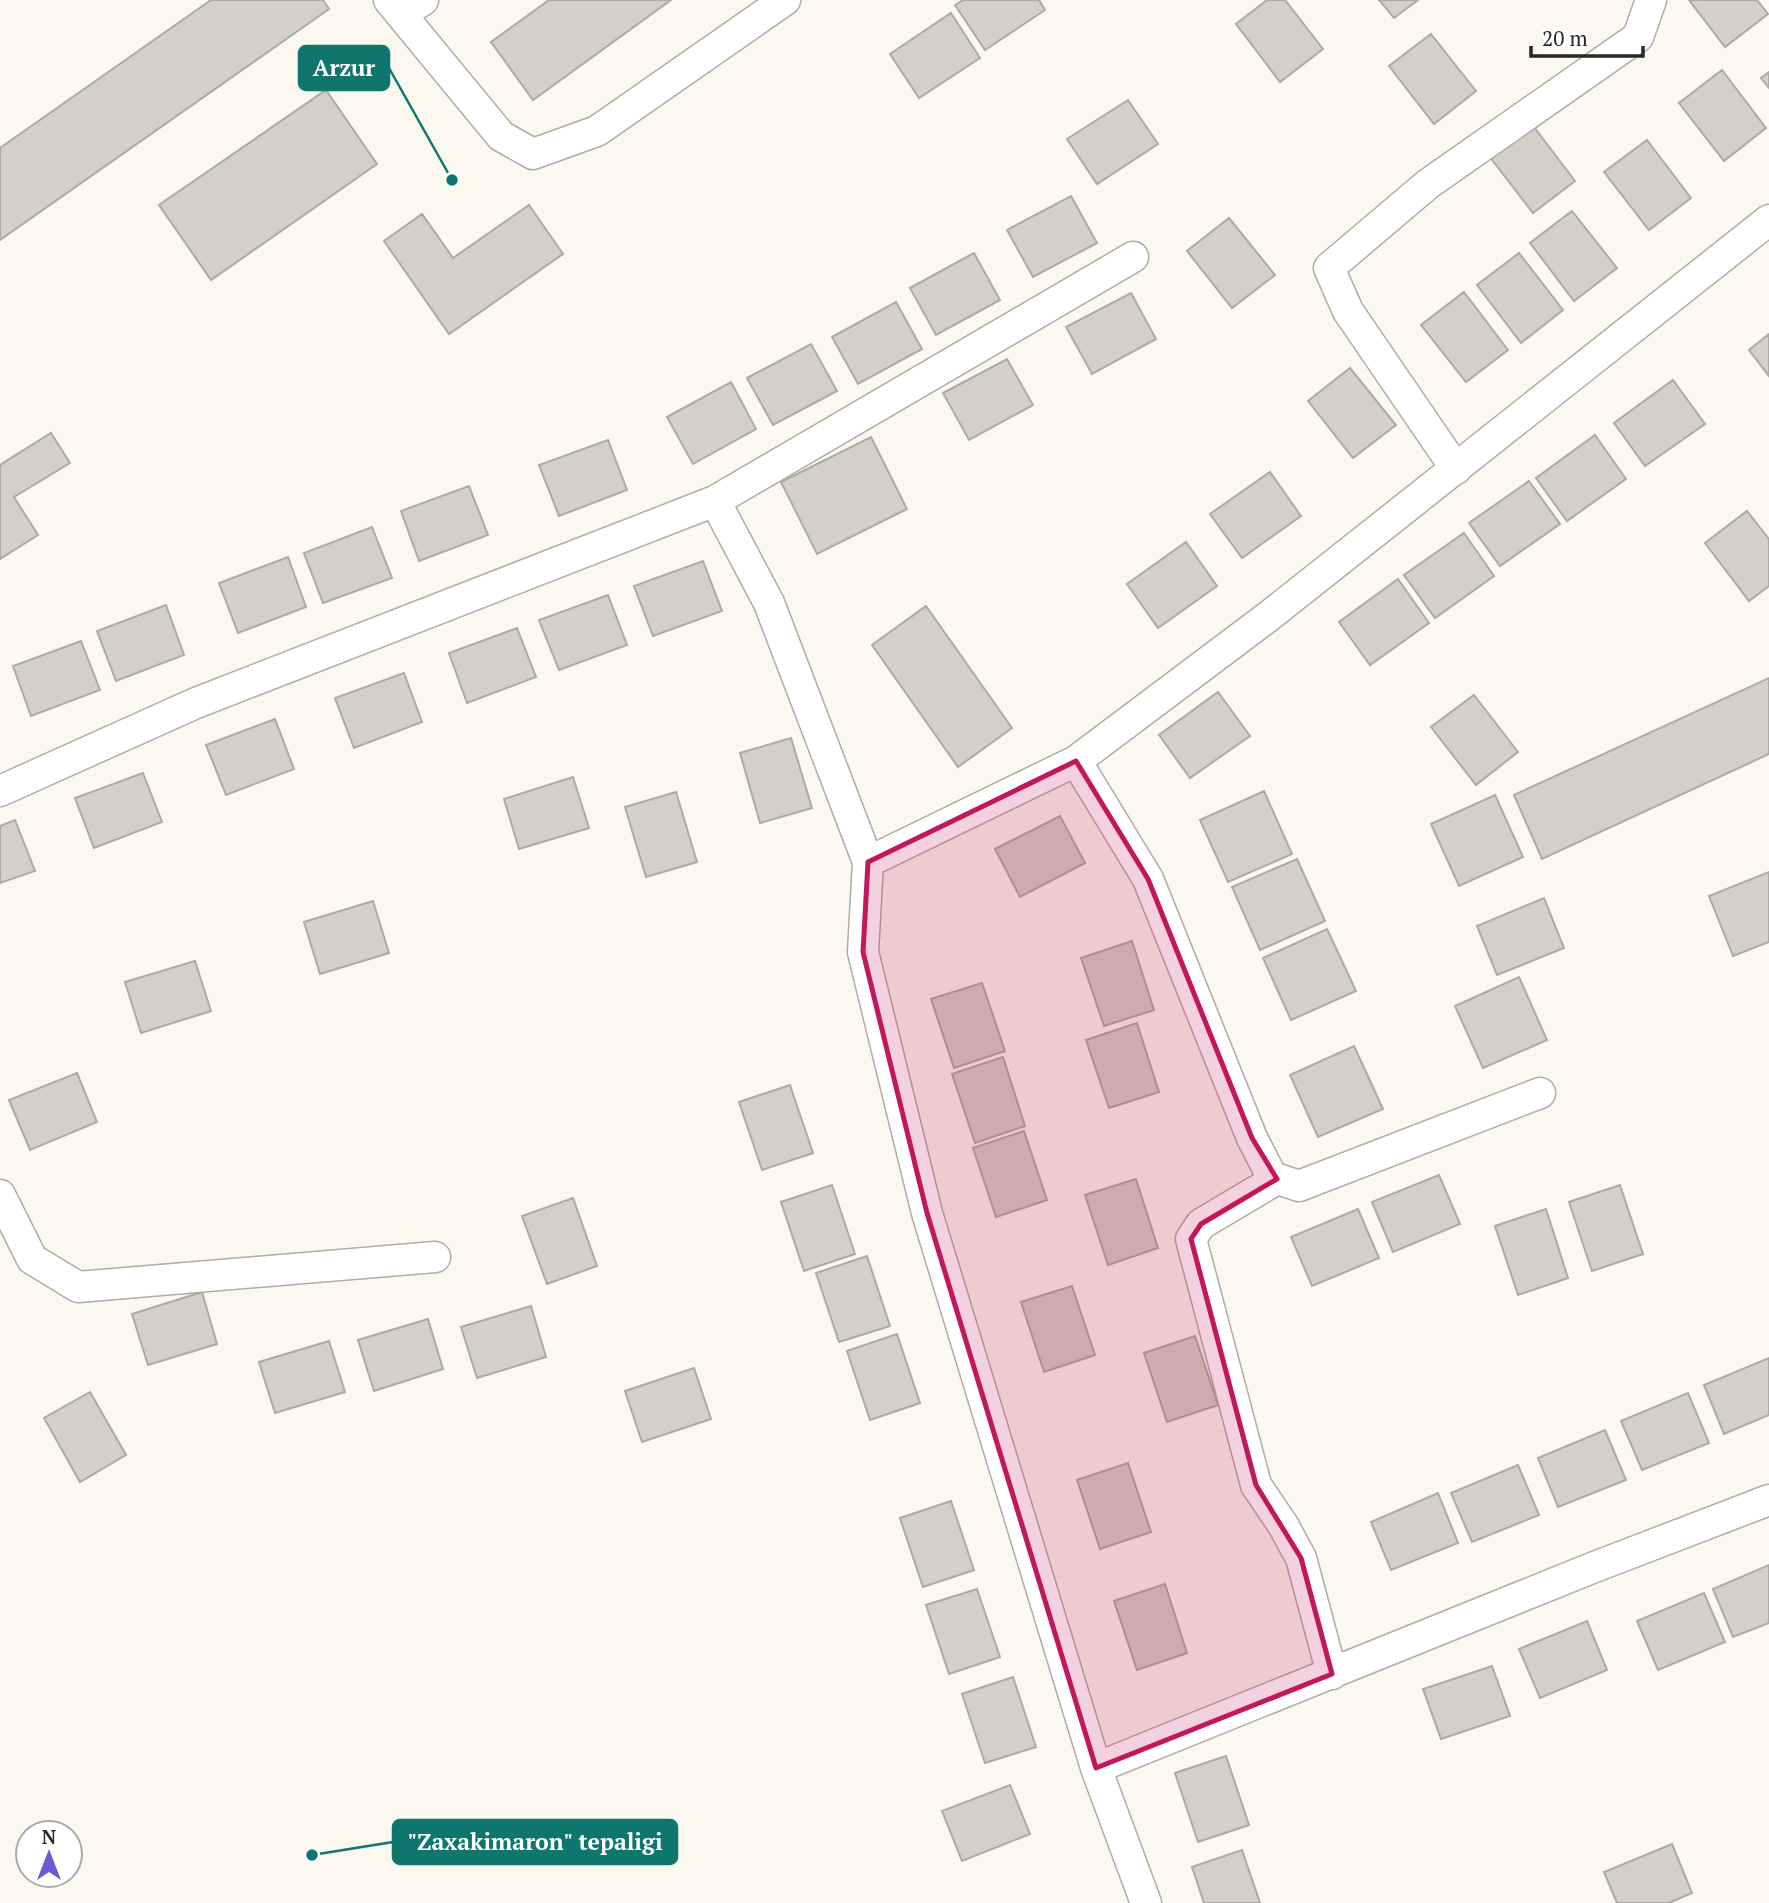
<svg xmlns="http://www.w3.org/2000/svg" width="1769" height="1903" font-family="'PT Serif',serif">
<style>
.building{fill:#d3d0c7;stroke:#adaaa2;stroke-width:2}
.lines{fill:none;stroke-linecap:round;stroke-linejoin:round}
.street-casing{stroke:#b0ada5;stroke-width:33}
.street{stroke:#fff;stroke-width:30}
.marked{fill:#c2185b;fill-opacity:0.2;stroke:#c2185b;stroke-width:5;stroke-linejoin:round}
.leader{fill:none;stroke:#0f766e;stroke-width:2.5}
.callout-dot{fill:#0f766e;stroke:#fff;stroke-width:2.5}
.callout{fill:#0f766e;stroke:#0f766e;stroke-width:2.5}
.callout-label{font-size:23px;text-anchor:middle;font-weight:bold;fill:#fff}
</style>
<rect width="100%" height="100%" fill="#fbf8ef"/>
<path class="building" d="M211,0H323L329,9L0,240V148Z
M549,0H671L533,100L491,42Z
M963,0H1039L1045,10L985,50L955,5Z
M1267,0H1285L1323,49L1280,82L1236,24Z
M1379,0H1418L1394,18Z
M1689,0H1757L1768,14L1725,47Z
M951,13L980,58L919,98L890,54Z
M1431,34L1476,91L1434,124L1389,66Z
M1722,70L1766,128L1724,161L1679,103Z
M1769,72V88L1761,78Z
M326,90L377,164L211,280L159,205Z
M1128,100L1158,144L1097,184L1067,139Z
M1531,123L1575,181L1533,213L1489,156Z
M1647,140L1691,198L1649,230L1604,172Z
M1071,196L1097,243L1033,277L1007,230Z
M529,205L563,254L449,334L384,241L422,214L453,258Z
M1572,211L1617,268L1574,301L1530,243Z
M1229,218L1275,275L1232,308L1187,251Z
M974,253L1000,300L936,335L910,288Z
M1519,253L1563,310L1521,343L1477,285Z
M1464,292L1508,350L1466,382L1421,325Z
M1131,293L1156,339L1092,374L1066,327Z
M896,302L922,349L858,384L832,337Z
M1769,334V376L1749,350Z
M811,344L837,391L773,425L747,378Z
M1007,359L1033,405L969,440L943,393Z
M1350,368L1396,425L1353,458L1308,401Z
M1673,380L1705,424L1645,466L1614,423Z
M731,382L756,429L693,464L667,417Z
M51,433L70,463L14,497L38,535L0,559V465Z
M1595,435L1626,479L1567,521L1536,478Z
M871,437L907,509L817,554L781,482Z
M608,440L627,490L559,516L539,465Z
M1270,472L1301,516L1242,558L1210,514Z
M1529,481L1560,524L1500,566L1469,523Z
M469,486L488,535L419,561L401,511Z
M1747,511L1769,539V586L1749,601L1705,543Z
M372,527L392,578L323,603L304,553Z
M1464,533L1494,576L1435,618L1404,575Z
M1186,542L1217,586L1158,628L1127,584Z
M288,557L306,607L238,633L219,583Z
M703,561L722,611L653,636L634,586Z
M1398,579L1429,623L1370,665L1339,622Z
M608,595L627,645L559,670L539,620Z
M166,605L184,655L116,681L97,631Z
M926,606L1012,728L958,767L872,645Z
M517,628L536,677L467,703L449,653Z
M81,641L100,690L31,716L13,666Z
M404,673L422,722L354,748L335,698Z
M1769,678V754L1542,859L1514,795Z
M1218,692L1250,736L1190,778L1159,735Z
M1474,695L1518,752L1476,785L1431,727Z
M275,719L294,769L226,795L206,745Z
M791,738L812,808L760,823L740,753Z
M143,773L162,822L94,848L75,798Z
M573,777L589,828L519,849L504,799Z
M1264,791L1292,854L1228,882L1200,820Z
M676,792L697,862L646,877L625,807Z
M1495,795L1523,857L1459,886L1431,824Z
M1060,816L1085,863L1020,897L995,849Z
M15,820L35,871L0,883V826Z
M1297,859L1325,921L1260,950L1232,887Z
M1769,872V942L1733,956L1709,896Z
M1544,898L1564,948L1497,975L1477,926Z
M373,901L389,953L320,974L304,922Z
M1327,929L1356,991L1291,1020L1263,958Z
M1132,941L1154,1010L1104,1026L1081,958Z
M195,961L211,1011L141,1033L125,982Z
M1519,977L1547,1040L1483,1068L1455,1006Z
M982,983L1005,1051L954,1068L931,999Z
M1137,1023L1159,1092L1109,1108L1086,1040Z
M1354,1046L1383,1109L1318,1137L1290,1075Z
M1003,1057L1025,1126L975,1143L952,1074Z
M77,1073L97,1122L30,1150L9,1100Z
M790,1085L813,1153L762,1170L739,1102Z
M1024,1131L1047,1200L996,1217L973,1148Z
M1439,1175L1460,1224L1393,1252L1372,1202Z
M1136,1179L1158,1248L1108,1265L1085,1195Z
M832,1185L855,1254L804,1271L781,1202Z
M1620,1185L1643,1254L1592,1271L1569,1202Z
M573,1198L597,1266L547,1284L522,1216Z
M1358,1209L1379,1258L1312,1286L1291,1237Z
M1546,1209L1568,1278L1518,1295L1495,1226Z
M867,1256L890,1326L839,1342L816,1273Z
M1072,1286L1095,1355L1044,1372L1021,1302Z
M202,1292L217,1344L148,1365L132,1314Z
M531,1306L546,1357L477,1378L461,1327Z
M428,1319L443,1369L374,1391L358,1340Z
M897,1334L920,1403L870,1420L847,1351Z
M1195,1336L1218,1405L1167,1422L1144,1353Z
M329,1341L345,1392L275,1413L259,1362Z
M1769,1358V1415L1724,1434L1704,1385Z
M694,1368L711,1419L642,1442L625,1391Z
M90,1392L126,1455L80,1482L44,1418Z
M1688,1393L1709,1443L1642,1470L1621,1421Z
M1605,1430L1626,1480L1558,1507L1538,1458Z
M1128,1463L1151,1532L1100,1549L1077,1480Z
M1518,1465L1539,1515L1472,1542L1451,1493Z
M1438,1493L1458,1543L1391,1570L1371,1522Z
M951,1501L974,1570L923,1587L900,1518Z
M1769,1565V1623L1733,1637L1713,1589Z
M1165,1584L1187,1653L1137,1670L1114,1601Z
M977,1589L1000,1657L949,1674L926,1605Z
M1704,1593L1725,1642L1658,1670L1637,1621Z
M1587,1621L1607,1670L1540,1698L1519,1649Z
M1492,1666L1510,1716L1441,1739L1423,1689Z
M1013,1677L1036,1747L985,1763L962,1694Z
M1226,1756L1249,1825L1198,1842L1175,1773Z
M1010,1785L1030,1834L962,1861L942,1811Z
M1672,1844L1692,1893L1669,1903H1617L1604,1872Z
M1242,1850L1260,1903H1204L1192,1867Z"/>
<g class="lines">
<defs>
<path id="street" d="M389,0L501,136L533,154L597,131L785,0
M401,14L423,0
M1456,469L1348,311L1329,268L1428,184L1638,37L1651,0
M715,501L769,603L868,862L863,952L927,1213L1096,1768L1146,1903
M1076,761L1148,879L1252,1138L1272,1177L1299,1186L1540,1093
M0,791L196,703L715,501L1133,257
M868,862L1076,761L1269,616L1769,220
M1277,1179L1201,1224L1191,1239L1256,1485L1283,1525L1301,1558L1332,1674
M0,1195L32,1259L78,1287L435,1257
M1096,1768L1592,1568L1769,1500"/>
</defs>
<use href="#street" class="street-casing"/>
<use href="#street" class="street"/>
</g>
<path class="marked" d="M1076,761L1148,879L1252,1138L1277,1179L1201,1224L1191,1239L1256,1485L1301,1558L1332,1674L1096,1768L927,1213L863,952L868,862Z"/>
<path class="leader" d="M452 180L389 68M312 1855L393 1842"/>
<g class="callout-dot">
<circle cx="452" cy="180" r="7"/>
<circle cx="312" cy="1855" r="7"/>
</g>
<g class="callout">
<rect x="299" y="46" width="90" height="44" rx="7"/>
<rect x="393" y="1820" width="284" height="44" rx="7"/>
</g>
<g class="callout-label">
<text x="344" y="76">Arzur</text>
<text x="535" y="1850">"Zaxakimaron" tepaligi</text>
</g>
<g transform="translate(49 1854)"><circle r="33" fill="#ffffff" stroke="#a9a9a8" stroke-width="2"/>
<path d="M0-5L12 26L0 18L-12 26Z" fill="#6b5ad4"/>
<text y="-10" font-size="19" font-weight="bold" text-anchor="middle" fill="#292825">N</text>
</g>
<path d="M1531 46v10h112v-10" fill="none" stroke="#292825" stroke-width="3.5"/>
<text x="1542" y="46" font-size="21" fill="#292825" stroke="#ffffff" stroke-width="5" paint-order="stroke">20 m</text>
</svg>
